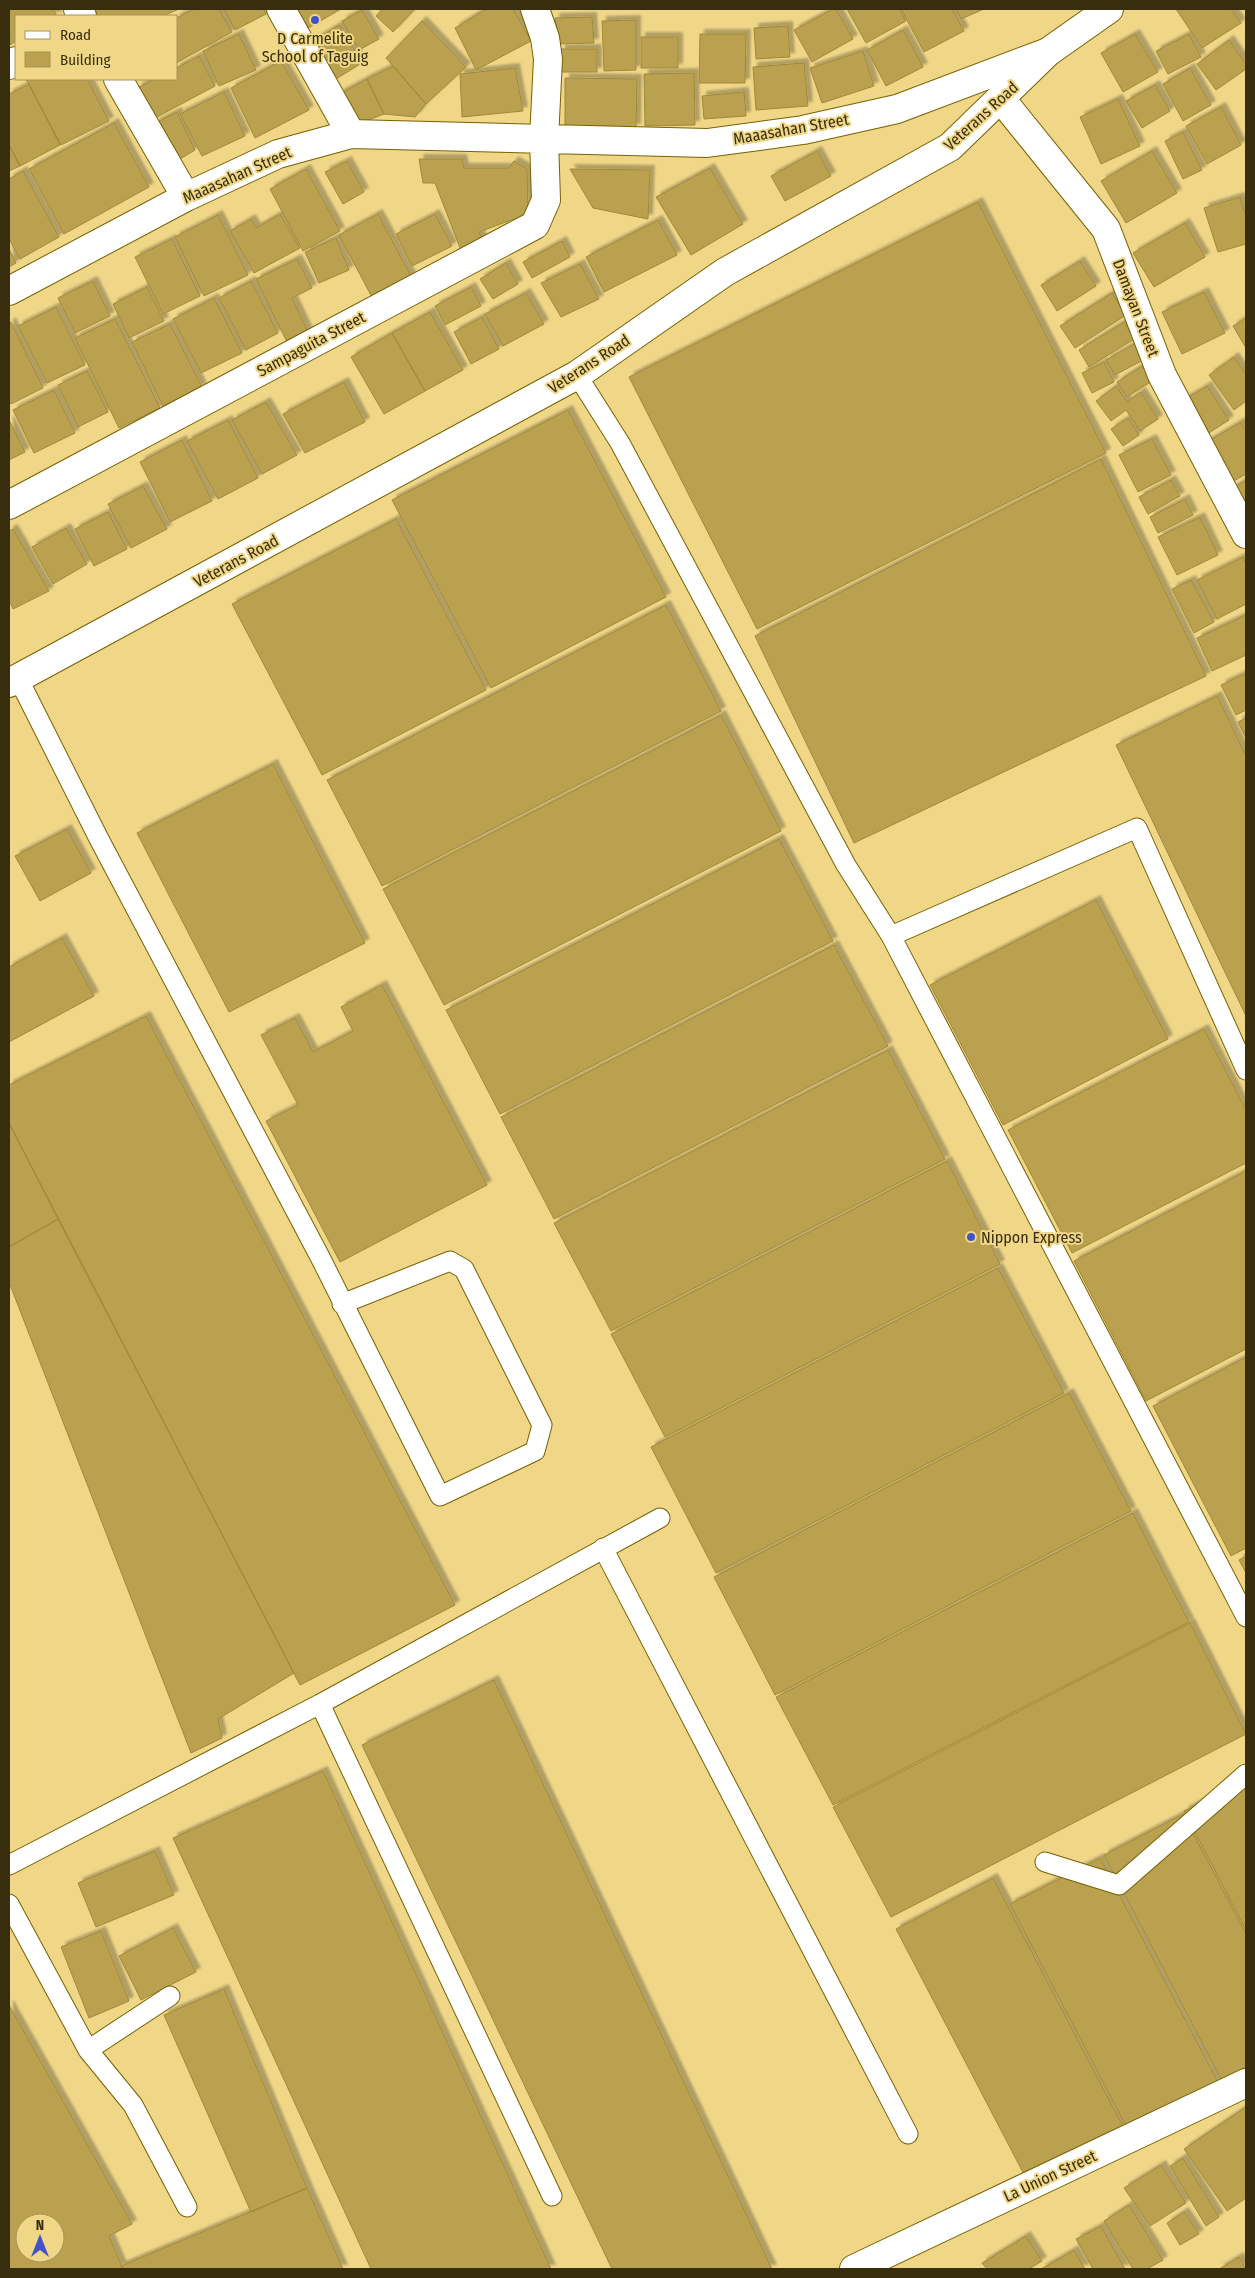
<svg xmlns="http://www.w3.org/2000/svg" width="1255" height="2278" font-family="'Fira Sans Condensed',sans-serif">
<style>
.building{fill:#baa150;stroke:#a08838;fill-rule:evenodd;filter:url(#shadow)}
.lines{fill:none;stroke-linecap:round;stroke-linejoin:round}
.lane-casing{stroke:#776100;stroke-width:21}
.street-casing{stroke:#776100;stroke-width:30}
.secondary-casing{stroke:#776100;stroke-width:30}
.lane{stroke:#fff;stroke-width:19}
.street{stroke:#fff;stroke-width:28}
.secondary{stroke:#fff;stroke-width:28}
.poi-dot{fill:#4452c7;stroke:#f0d788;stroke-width:2}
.labels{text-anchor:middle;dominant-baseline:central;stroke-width:4;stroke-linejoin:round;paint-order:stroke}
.poi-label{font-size:16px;fill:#382e0d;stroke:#f0d788}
.street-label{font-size:16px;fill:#382e0d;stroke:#f0d788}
</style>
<defs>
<filter id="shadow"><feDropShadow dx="4.5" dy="-4.5" stdDeviation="1" flood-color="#0004"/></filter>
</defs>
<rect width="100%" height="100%" fill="#f0d788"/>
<path class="building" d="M9,9H53L57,16H16V41L10,45Z
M95,9H179L163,16H98Z
M195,9H219L232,32L176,63V18Z
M224,9H264L266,14L235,30Z
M297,9H341L308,28Z
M382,9H415L393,32L376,16Z
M486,9H513L531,41L476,70L455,28Z
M833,9H836L853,39L812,62L794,30Z
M847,9H899L906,21L866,43Z
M901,9H952L964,31L924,52Z
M956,9H984L961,19Z
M1176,9H1231L1241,23L1202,48Z
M362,10L379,39L359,50L342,21Z
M592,17L594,43L557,44L555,18Z
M636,20V70L604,71L602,21Z
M422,21L466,67L426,104L386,58Z
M339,25L362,63L336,79L313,41Z
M788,26L790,57L756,59L754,28Z
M903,30L923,67L886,86L867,50Z
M239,34L256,70L219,86L203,51Z
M700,34H746L745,83H699Z
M1135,34L1158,72L1123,92L1101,53Z
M1189,34L1201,57L1168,74L1156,51Z
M641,37H678V68H641Z
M1229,40L1246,64V69L1216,90L1197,64Z
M561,49H597V72H561Z
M863,51L874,86L822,103L810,68Z
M199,56L215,86L155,118L137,88L155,79H176V68Z
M281,61L309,110L255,138L231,88Z
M804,63L808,106L756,110L753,67Z
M393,66L426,104L415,117L384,114L367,79Z
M515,68L523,111L462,117L460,74Z
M1190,68L1211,105L1183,121L1163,84Z
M694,73L695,125L645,126L644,74Z
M565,78L637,79L636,128L565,126Z
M26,79H87L109,121L61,145Z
M367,79L384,114L363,122L350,114L339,94Z
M29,84L60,145L20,166L9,145V94Z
M1155,85L1170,111L1142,128L1126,101Z
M224,92L245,136L202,156L180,114Z
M744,92L746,116L704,119L702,96Z
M1118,99L1140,146L1101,164L1080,117Z
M1221,107L1241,145L1207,164L1186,126Z
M177,112L195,150L175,162L155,123Z
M114,123L149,187L64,234L29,169Z
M1183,132L1202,170L1183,179L1165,141Z
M9,145L20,166L9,171Z
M817,151L831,176L785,201L771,176Z
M1152,151L1177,193L1126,223L1101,181Z
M419,159H462L464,168H509L514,161L527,169L528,213L525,219H514L479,232L484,244L462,253L435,183H423Z
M347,161L364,192L343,204L325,172Z
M710,168L743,224L691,255L656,197Z
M306,169L340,231L303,251L270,189Z
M570,169L650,170L648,219L593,208Z
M23,171L59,237L20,259L9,239V179Z
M1240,197L1246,217V244L1218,252L1204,208Z
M978,202L1106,453L757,629L629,377Z
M280,214L300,248L254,273L230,231L251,219L256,228Z
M378,214L413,280L374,301L339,235Z
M435,214L452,246L412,266L396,234Z
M218,215L248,275L204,296L175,237Z
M658,220L677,255L604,292L586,257Z
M1185,223L1205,257L1154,287L1133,253Z
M336,238L349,270L319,283L305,252Z
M172,239L200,296L163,314L135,257Z
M562,241L570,257L532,278L523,262Z
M9,249L16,263L9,267Z
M297,259L312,288L292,298L308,332L287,342L256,279Z
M1080,261L1096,286L1057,311L1041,285Z
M506,263L518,284L493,299L480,279Z
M580,264L599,299L561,317L541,283Z
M93,281L110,316L75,333L58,298Z
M251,281L278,333L246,350L219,298Z
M147,287L164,321L129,338L113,304Z
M471,287L481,306L445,325L435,306Z
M1204,292L1225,333L1182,354L1162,312Z
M526,293L544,324L503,346L485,314Z
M1112,293L1126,315L1075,348L1060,326Z
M214,298L242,353L201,373L173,319Z
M56,307L85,365L47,383L18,326Z
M430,312L463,370L425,391L392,333Z
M482,317L499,349L471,364L454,332Z
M1246,318V348L1233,326Z
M115,319L160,408L119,428L75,338Z
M11,322L43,388L11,404L9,400V324Z
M1124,322L1134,339L1089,367L1079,350Z
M170,324L202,387L163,406L132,342Z
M392,333L425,391L384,414L351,357Z
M1138,342L1147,358L1115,375L1106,360Z
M1234,357L1246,374V401L1234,410L1209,375Z
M1104,362L1114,382L1092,393L1082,373Z
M1142,366L1152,381L1127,397L1117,382Z
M87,371L108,412L78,427L58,385Z
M344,382L365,422L305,453L283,414Z
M1116,386L1127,402L1141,392L1158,419L1140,431L1126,410L1111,421L1096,401Z
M1207,386L1229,420L1204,436L1182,401Z
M54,390L75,433L34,453L13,410Z
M266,402L297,455L262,474L232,420Z
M568,410L666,597L491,688L392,500Z
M1128,418L1139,435L1123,446L1111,429Z
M9,420L25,452L9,460Z
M228,420L258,478L218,499L187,441Z
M1241,422L1246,432V474L1225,486L1200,446Z
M1152,439L1171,475L1138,492L1119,455Z
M182,440L212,501L170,522L140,462Z
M1101,459L1206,676L854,843L755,636Z
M1171,480L1180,496L1148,514L1139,497Z
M1246,480V511L1232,489Z
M143,486L167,529L131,548L108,504Z
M1185,499L1193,515L1158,533L1150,517Z
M108,512L127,549L94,566L75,529Z
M1200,517L1218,555L1177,575L1158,537Z
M396,519L486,690L322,775L232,604Z
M66,528L87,564L53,584L32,547Z
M13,529L49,591L13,609L9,600V531Z
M1243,557L1246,564V604L1217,619L1197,580Z
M1191,580L1214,622L1194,633L1172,589Z
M666,605L721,711L382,886L327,780Z
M1246,615V655L1212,671L1197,638Z
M1244,674L1246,678V710L1236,715L1221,685Z
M1217,696L1246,756V1016L1116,745Z
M721,715L781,831L444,1005L383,889Z
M1246,718V738L1238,722Z
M273,764L365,943L229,1012L137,833Z
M67,829L91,873L40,901L15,856Z
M779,839L833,941L500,1114L446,1010Z
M1096,900L1168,1039L1003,1125L930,985Z
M62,938L94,996L9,1042V967Z
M834,945L888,1046L554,1219L501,1117Z
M382,985L487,1185L340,1262L266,1121L298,1105L261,1035L295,1018L313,1052L353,1031L341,1007Z
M146,1016L455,1605L300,1685L9,1123V1085Z
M1204,1029L1246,1110V1163L1072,1253L1008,1130Z
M888,1050L945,1159L611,1331L554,1223Z
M9,1123L58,1219L9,1247Z
M947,1161L1000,1264L665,1437L611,1334Z
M1246,1171V1349L1146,1401L1074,1261Z
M58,1219L294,1673L218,1719L222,1738L191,1753L9,1282V1247Z
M998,1268L1064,1393L716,1573L651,1447Z
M1246,1357V1548L1231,1556L1153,1406Z
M1069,1393L1131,1511L775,1695L714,1577Z
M1133,1513L1189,1622L833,1805L776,1697Z
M1246,1556V1573L1239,1560Z
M1190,1623L1246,1734L891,1917L833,1807Z
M494,1680L772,2269H612L362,1745Z
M323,1771L551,2269H371L173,1838Z
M1246,1779V1930L1184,1811Z
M1183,1814L1246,1934V2067L1221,2079L1104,1855Z
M155,1851L174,1895L96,1927L78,1883Z
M1100,1858L1219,2084L1128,2130L1010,1904Z
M993,1878L1126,2132L1028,2182L896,1929Z
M173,1928L196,1972L141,2000L119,1956Z
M101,1931L129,2001L89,2018L61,1947Z
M224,1989L307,2188L251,2212L164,2015Z
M9,2005L132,2224L109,2236L123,2269H9ZM25,2223H55V2253H25Z
M1246,2107V2198L1227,2211L1184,2149Z
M1183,2158L1219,2217L1206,2226L1170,2166Z
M1161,2165L1186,2203L1150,2226L1124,2188Z
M307,2188L343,2269H123L121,2266Z
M1129,2205L1163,2260L1147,2269H1133L1104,2221Z
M1184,2212L1199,2234L1180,2245L1167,2223Z
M1101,2226L1125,2269H1093L1076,2239Z
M1026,2236L1042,2261L1029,2269H987L982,2263Z
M1074,2250L1085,2269H1041Z
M1239,2257L1246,2269H1219Z"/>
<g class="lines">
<defs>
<path id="lane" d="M577,375L620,443L846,865L891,936L1246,1617
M18,678L99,839L320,1257L440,1496L535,1451L542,1425L464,1269L450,1261L342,1304
M891,936L1137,828L1246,1070
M603,1548L908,2134
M320,1704L552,2196
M1045,1862L1119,1885L1246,1774
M9,1865L320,1704L660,1518
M9,1904L88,2050L133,2105L187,2207
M88,2050L170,1996"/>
<path id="street" d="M78,9L82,16
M281,9L351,134
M9,65L16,61
M118,79L186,197
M1001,99L1106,229L1162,375L1246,534
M9,291L186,197L278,154L351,134L707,143L803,130L897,109L1048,52
M9,505L535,225L546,200L544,139L548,59L545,38L535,9
M854,2269L1246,2083"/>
<path id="secondary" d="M9,683L577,375L725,272L950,147L1048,52L1109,9"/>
</defs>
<use href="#lane" class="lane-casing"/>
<use href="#street" class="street-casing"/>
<use href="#secondary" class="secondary-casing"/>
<use href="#lane" class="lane"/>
<use href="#street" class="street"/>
<use href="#secondary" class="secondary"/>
</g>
<g class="poi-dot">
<circle cx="315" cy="20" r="5"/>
<circle cx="971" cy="1237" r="5"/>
</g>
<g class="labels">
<g class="poi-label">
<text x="315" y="38">D Carmelite<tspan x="315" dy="18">School of Taguig</tspan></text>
<text x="981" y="1237" text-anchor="start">Nippon Express</text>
</g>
<g class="street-label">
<text transform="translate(981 116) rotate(-42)">Veterans Road</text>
<text transform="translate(791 129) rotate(-10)">Maaasahan Street</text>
<text transform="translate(237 175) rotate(-24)">Maaasahan Street</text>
<text transform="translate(1136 308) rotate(69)">Damayan Street</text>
<text transform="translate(311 344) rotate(-28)">Sampaguita Street</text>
<text transform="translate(589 364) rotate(-33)">Veterans Road</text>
<text transform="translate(236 561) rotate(-28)">Veterans Road</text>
<text transform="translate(1050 2176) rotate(-25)">La Union Street</text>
</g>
</g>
<rect width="1255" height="2278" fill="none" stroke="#382e0d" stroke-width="20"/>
<rect x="15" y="15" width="162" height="65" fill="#f0d788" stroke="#a69357"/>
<rect x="25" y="31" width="25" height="8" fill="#ffffff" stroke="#a69357"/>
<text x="60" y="40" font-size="15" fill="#382e0d">Road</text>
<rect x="25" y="52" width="25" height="15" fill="#baa150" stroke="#a69357"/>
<text x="60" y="65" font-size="15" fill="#382e0d">Building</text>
<g transform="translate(40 2238)"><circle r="24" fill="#f0d788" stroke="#a69357"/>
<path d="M0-4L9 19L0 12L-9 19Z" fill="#4452c7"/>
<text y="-8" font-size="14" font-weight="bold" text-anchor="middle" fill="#382e0d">N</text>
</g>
</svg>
